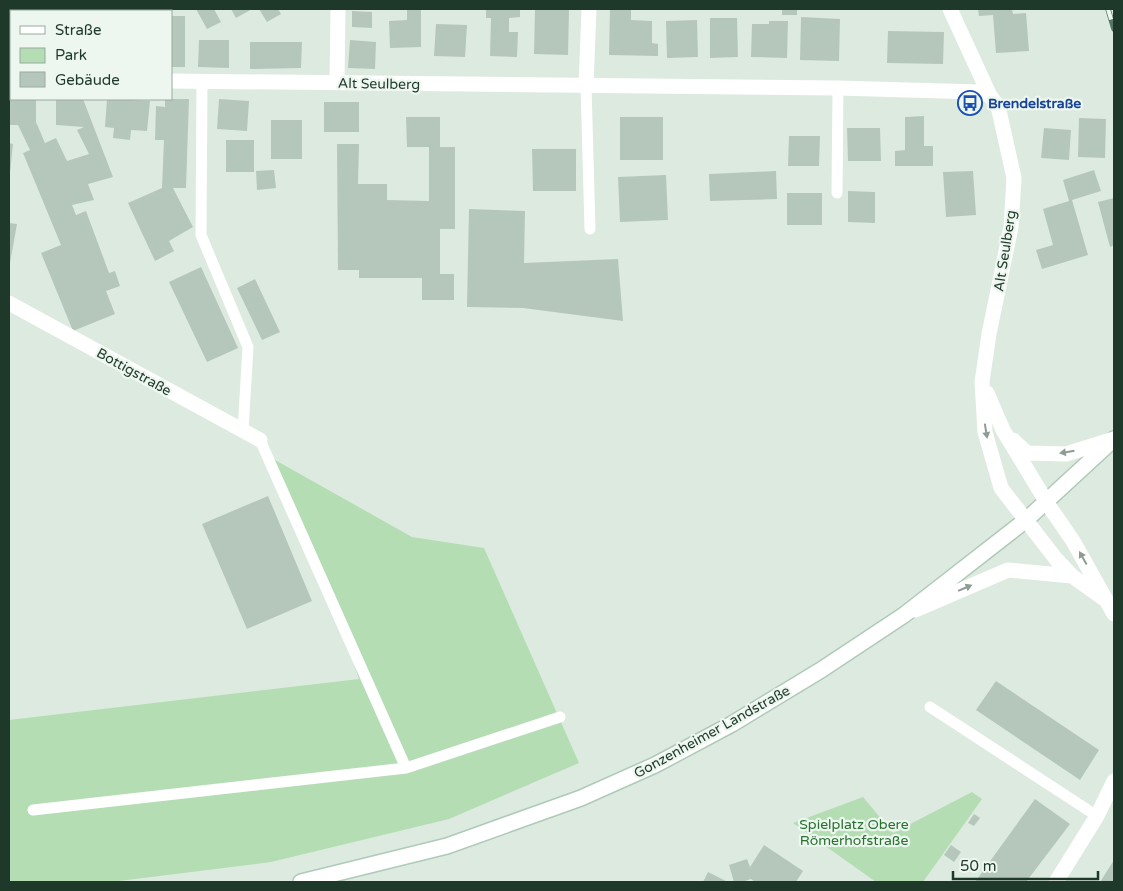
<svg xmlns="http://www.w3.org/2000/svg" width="1123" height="891" font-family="'Varela Round',sans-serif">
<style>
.green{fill:#b4ddb4}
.building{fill:#b5c7bb}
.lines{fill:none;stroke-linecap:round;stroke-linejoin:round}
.secondary-casing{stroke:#afcab9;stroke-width:18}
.lane{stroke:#fff;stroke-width:11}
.street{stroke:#fff;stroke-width:15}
.secondary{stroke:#fff;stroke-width:15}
.rail-casing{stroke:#587665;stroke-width:5.5}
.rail{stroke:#edf6ef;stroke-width:4;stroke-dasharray:11;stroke-linecap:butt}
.oneway{fill:#8e9c94}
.labels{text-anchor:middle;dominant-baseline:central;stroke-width:4.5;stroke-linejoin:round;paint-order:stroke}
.street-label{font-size:14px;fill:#1e392a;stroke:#edf6ef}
.transit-label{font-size:14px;font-weight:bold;fill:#164399;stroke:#edf6ef;text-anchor:start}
.park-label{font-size:14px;fill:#26722e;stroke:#edf6ef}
</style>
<rect width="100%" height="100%" fill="#ddeae0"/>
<path class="green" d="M268,456L412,537L484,548L579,763L449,819L271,862L111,882H9V720L359,679L335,610Z
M972,792L982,799L923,882H876L793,823L863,797L893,833Z"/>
<path class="building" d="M196,9H214L221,22L207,29Z
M231,9H252L236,18Z
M259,9H278L281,14L267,22Z
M407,9H421V47L390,48L389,21L407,20Z
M486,9H520V17L509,18V32H518L517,57L490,56L491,18H486Z
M610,9H631V20L652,21V43L658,44V56L609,55Z
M782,9H797V15H782Z
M978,9H1012L1013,14L1026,13L1029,51L996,53L993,15L979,16Z
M535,10H569L568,55L534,54Z
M352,11L372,12V28L352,27Z
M171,16H185V67H171Z
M801,17L840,19L839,61L800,60Z
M710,18H737L738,57L710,58Z
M697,20L698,57L667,58L666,21Z
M769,21H788L787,58L751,57L752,24H769Z
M436,24L467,25L465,57L434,56Z
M888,31L944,32L943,64L887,63Z
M199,40H229V68L198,67Z
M350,40L376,42L375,69L348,68Z
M250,42H302L301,68L250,69Z
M9,99H36V122L45,143L56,138L67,161L89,154L77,130L84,127L56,125V99H83L113,177L88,184L94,200L72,205L76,215L86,211L109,273L115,271L120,286L106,291L115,314L73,331L41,253L61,245L23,153L30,150L18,125H9Z
M107,99L150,101L147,131L131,130L130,140L113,138L114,128L105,127Z
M165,99H189L186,188H173L193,227L169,241L174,251L155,261L128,203L162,188L164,140H155L156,106L165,107Z
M219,99L249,101L247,131L217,129Z
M324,102H359V132H324Z
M924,116V146H933V166H895V151L905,150V117Z
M406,117H440V147H455V229H440V274H454V300H422V278H359V270H338L337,144H359L358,184H387V200L429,201V147H407Z
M620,117H663V160H620Z
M1079,118L1106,119L1105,158L1078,157Z
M271,120H302V159H271Z
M847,128H880L881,161H848Z
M1044,128L1071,130L1069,160L1041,158Z
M789,136H820L819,166H788Z
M226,140H254V172H226Z
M9,143L13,144L10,173H9Z
M532,149H576V191H533Z
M274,170L276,188L257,190L256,171Z
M1094,170L1101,191L1072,200L1088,255L1042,269L1036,250L1053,245L1043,209L1069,201L1063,180Z
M776,171L777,199L710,201L709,174Z
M973,171L976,215L946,217L943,172Z
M666,175L668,220L620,222L618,177Z
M848,191L875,192V223L848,222Z
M787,193H822V225H787Z
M1114,198V245L1110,247L1098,202Z
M469,209L525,211L524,263L618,259L623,321L523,308L467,307Z
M9,223L17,224L10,263H9Z
M201,267L238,348L207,362L169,282Z
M255,279L280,332L262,340L237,288Z
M268,496L312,601L247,629L202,524Z
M996,681L1099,750L1080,780L976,710Z
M1035,799L1070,824L1026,882H975Z
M974,814L980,818L974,826L968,823Z
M764,845L803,871L796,882H755L751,879L742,882H734L729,865L747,859L750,867Z
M951,845L961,852L954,862L944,855Z
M1114,860V882H1100Z
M708,872L728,882H703Z"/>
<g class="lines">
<defs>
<path id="secondary" d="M301,882L447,846L581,798L655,765L732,724L821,670L904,615L1026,520L1114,439"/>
</defs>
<use href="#secondary" class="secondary-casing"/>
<path class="lane" d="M202,81L201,235L248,347L243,431
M586,86L590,229
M837,193L838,88
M260,440L406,768
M930,707L1097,816
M33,810L406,768L560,717"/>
<path class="street" d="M950,9L990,96
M9,78H11
M171,81L838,88L978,92L990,96L998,106L1014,178L1011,227L989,334L982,382L985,432L1001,488L1056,559L1072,576L1107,601
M337,83L338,9
M586,86L589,9
M9,303L260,440
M987,393L1003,430L1046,501
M1013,440L1027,453L1066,454L1114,439
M1049,506L1073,541L1114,614
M915,610L1008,570L1072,576
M1056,882L1097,816L1114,781"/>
<use href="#secondary" class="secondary"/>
<defs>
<path id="rail" d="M1108,9L1114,29"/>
</defs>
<use href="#rail" class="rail-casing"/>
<use href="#rail" class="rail"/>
</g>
<defs><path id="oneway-solid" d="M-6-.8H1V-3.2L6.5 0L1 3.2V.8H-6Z" transform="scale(1.25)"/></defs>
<g class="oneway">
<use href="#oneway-solid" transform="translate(986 431) rotate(81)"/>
<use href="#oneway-solid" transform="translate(1067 452) rotate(171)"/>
<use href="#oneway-solid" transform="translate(1083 558) rotate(-119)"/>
<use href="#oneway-solid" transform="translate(965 588) rotate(-23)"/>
</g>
<defs>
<symbol id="bus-ring" viewBox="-11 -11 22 22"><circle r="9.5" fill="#edf6ef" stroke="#1a4fb4" stroke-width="1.5"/><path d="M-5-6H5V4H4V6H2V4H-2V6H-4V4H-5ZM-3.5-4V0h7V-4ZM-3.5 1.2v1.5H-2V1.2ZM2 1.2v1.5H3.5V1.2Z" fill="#1a4fb4"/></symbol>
</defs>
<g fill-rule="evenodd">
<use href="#bus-ring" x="956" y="89" width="28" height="28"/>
</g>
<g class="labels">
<g class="street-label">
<text transform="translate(379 84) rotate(1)">Alt Seulberg</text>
<text transform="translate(1005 251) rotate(-81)">Alt Seulberg</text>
<text transform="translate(134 372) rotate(29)">Bottigstraße</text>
<text transform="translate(712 732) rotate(-29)">Gonzenheimer Landstraße</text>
</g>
<g class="transit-label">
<text x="988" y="103">Brendelstraße</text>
</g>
<g class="park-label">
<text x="854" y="824">Spielplatz Obere<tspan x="854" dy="16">Römerhofstraße</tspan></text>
</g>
</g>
<rect width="1123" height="891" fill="none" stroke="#1e392a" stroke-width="20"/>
<rect x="10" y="10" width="162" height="90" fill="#edf6ef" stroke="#9aaaa0"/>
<rect x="20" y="26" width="25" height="8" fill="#ffffff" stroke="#9aaaa0"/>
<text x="55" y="35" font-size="15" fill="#1e392a">Straße</text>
<rect x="20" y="48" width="25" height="15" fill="#b4ddb4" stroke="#9aaaa0"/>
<text x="55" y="60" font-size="15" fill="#1e392a">Park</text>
<rect x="20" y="72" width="25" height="15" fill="#b5c7bb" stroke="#9aaaa0"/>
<text x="55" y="85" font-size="15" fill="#1e392a">Gebäude</text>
<path d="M953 871v8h145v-8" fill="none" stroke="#1e392a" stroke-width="2.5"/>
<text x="960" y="871" font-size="15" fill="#1e392a" stroke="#edf6ef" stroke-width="4" paint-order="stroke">50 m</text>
</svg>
